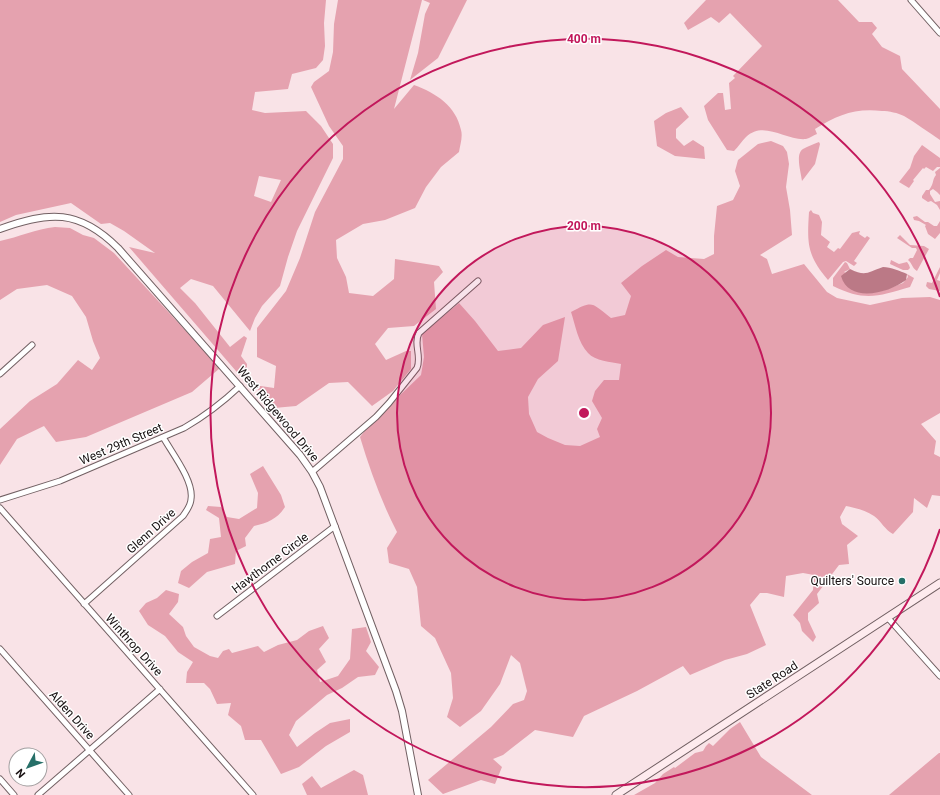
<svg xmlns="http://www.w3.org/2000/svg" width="940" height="795" font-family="Roboto,sans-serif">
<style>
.green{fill:#e5a2af;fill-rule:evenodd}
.water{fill:#bb7986}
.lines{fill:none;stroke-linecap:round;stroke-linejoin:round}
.minor-casing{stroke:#726063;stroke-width:7}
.tertiary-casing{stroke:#726063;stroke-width:8}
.secondary-casing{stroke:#726063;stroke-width:9}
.minor{stroke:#fff;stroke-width:5}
.tertiary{stroke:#fff;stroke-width:6}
.secondary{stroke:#feebee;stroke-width:7}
.ring{fill:none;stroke:#c2185b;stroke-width:2}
.poi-dot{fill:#266f68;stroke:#fff;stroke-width:1.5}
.labels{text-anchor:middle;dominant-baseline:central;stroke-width:3;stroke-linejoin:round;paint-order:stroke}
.street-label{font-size:12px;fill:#171011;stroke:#fff}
.poi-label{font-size:12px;fill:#171011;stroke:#fff;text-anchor:end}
.centre{fill:#c2185b;stroke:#fff;stroke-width:2}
.ring-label{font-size:12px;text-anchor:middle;font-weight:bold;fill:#c2185b;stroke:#fff;stroke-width:3;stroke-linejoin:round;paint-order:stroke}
</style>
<rect width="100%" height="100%" fill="#f9e3e7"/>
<path class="green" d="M0,0H326L324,23L325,46L323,60L316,68L292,74L288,89L255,92L252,110L265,113L306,111L321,126L333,144V158L297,231L288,257L280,286L262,306L255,318L250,331L213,286L191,279L180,288L195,303L230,347L244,336L247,338L241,356L247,364V375L242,378L129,247L155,253L124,231L110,223L101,224L71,203L16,215L0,222ZM259,176L281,180L271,202L254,196Z
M338,0H422L394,109L414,85C436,93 456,106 461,130C463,137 460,145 459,152L441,167L426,187L415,208L385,220L363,224L336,240L337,258L346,277L349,293L373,296L394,279L395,259L439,266L443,272L434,282L436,309L414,326L388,328L375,344L386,360L406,351H411V369L393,391L372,406L348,382L329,383L296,406L274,408L254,385L274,388L276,366L257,357V328L286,291L300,258L315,212L343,159V146L329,126L311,87L314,82L329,71L333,52L334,24Z
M423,0H467L438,58L410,80L418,53L425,14L430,3Z
M706,0H838L859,22H872L877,28L872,34L882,47L900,56L902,69L940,109V140C928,132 916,123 904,116C898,113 889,111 882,111C854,108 838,115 815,129L817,134C814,135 810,138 806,139C786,141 764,120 746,137C742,141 738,147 734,151L727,150L708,120L704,106L718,93H723L725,110L731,109L729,83L735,78L733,76L762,46L730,13L719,23L711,17L688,30L684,23Z
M681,107L689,117L676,129V138L684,146L693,140L704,147L705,159L675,156L657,146L654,121L666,113Z
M771,141L783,146L787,152L789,164L786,187L790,210L792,235L760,255L767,259L772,274L804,264L827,292L837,298L870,305L902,298L930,297L940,300V413L921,424L936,441L934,454L940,457V496L932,495L927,508L914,498L913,512L893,534C885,530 881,521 874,516C865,510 855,508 846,506L840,517L842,524L858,536L847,545L849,564L839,565L817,594L819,603L808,613V620L816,637L813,642L802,631L800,623L793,615L813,590L814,575L803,573L786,576L784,597L767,593H760L750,605L766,645L747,654L725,660L690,675L683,666L637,691L584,716L573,737L535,730L503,755L493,759L502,767L495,784L481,780L443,794L428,780L491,727L513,704L524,700L527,691L520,663L511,655L500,684L481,711L460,727L447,717L453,698L451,673L435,638L421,626L417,587L409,569L389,563L387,548L397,532C381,501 370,470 360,437L371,423L421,375L424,357L422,334L459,303L475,321L498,351L521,348L543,325L565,317L558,361L538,379L528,397L529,414L537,432L548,438L565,445L580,446L600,437L597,429L602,418L592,401L595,391L604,380H619L621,364C611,362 595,361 588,353C578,343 575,324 571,312C594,300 591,303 611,318L625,315L631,296L621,283L642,266L666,250L678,257L704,259L714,254V236L717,206L733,200L740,186L735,171L738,160L758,144Z
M819,142L820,144L815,164L802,181C801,172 795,154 803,149C808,146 814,144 819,142Z
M922,145L940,158V167H937L933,171L926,167L924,169L923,168L913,180L914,181L909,188L899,182L910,168L914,156Z
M940,168V195L937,192L933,189L930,191V194L935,202L940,201V210L937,205L931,201L928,202L922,198V196L926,190H929C934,184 932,180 936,175L935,172Z
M811,210L813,213L819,215L822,222L821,235L830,242L827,247L834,252L838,248L840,249L852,233L860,231L859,234L865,238L867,236L870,238L854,261L857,263L854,266L846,261L843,262L828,280C807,255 807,244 809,212Z
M917,216L925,222H928L934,226H937L940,221V233L935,239L928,234L925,226L926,225L919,221L914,220L913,217Z
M55,227L70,228L83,235L94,238L114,253L220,368L192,392L86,437L56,442L44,426L17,439L0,465V429L30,401L57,384L78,360L92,370L100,358L93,341L86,317L72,296L47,285L17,289L0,300V241C19,237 36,229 55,227Z
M900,235L910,245L924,246L929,249L917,271C912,268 912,263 908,260L910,258H913L917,250L916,248H912L897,238Z
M891,260L899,264L907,262L909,265L910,268L908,270H903L890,264Z
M845,262L847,263L850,269L844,272L882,291L903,283L908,277L907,274L914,278L910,287C879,296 865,302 833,286V278Z
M940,267V273L937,280L940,281V291L929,289L926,286L927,282L932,283Z
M263,466L281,495L285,507C277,519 268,523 254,526L245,538L246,546L236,551L235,564L207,572L189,588L178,583L181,571L192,562L208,553L210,539L221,537L219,518L206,510L208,506L221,507L227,517L239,519L257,508L258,493L250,474Z
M166,590L179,594L178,602L169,614L183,627L186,636L194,647L210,656L218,658L223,651L229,649L232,653L258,646L264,652L278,645L297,640L309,631L323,626L329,638L319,649L326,662L317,670L320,682L338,676L350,659L352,629L366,627L371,642L366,651L379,667L375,675L358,677L342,688L327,695L296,721L289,735L297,747L315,733L330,723L350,719V732L326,746L299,767L281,774L261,740H245L241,726L228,715L231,703L217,704L210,689L204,683H186L187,672L193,662L178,652L165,636L148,625L139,611L146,603L157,598Z
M740,722L761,757L812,795H634L655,783L663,774L674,767L675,768L695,753L703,751L706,746L709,743L713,746L730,729Z
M939,753H940V795H889Z
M354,770L363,775L368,795H307L302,784L312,776L321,788Z"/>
<path class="water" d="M883,267C891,267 900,271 907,274L906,280C889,293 849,304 841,276L850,269C866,277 868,272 883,267Z"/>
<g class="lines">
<defs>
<path id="minor" d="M911,0L940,33
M0,374L32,345
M312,472L376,417L389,403L417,368C422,356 413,344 419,333L478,281
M0,500L60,481L184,428C205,416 222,403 240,386
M0,508L253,795
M84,604L183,516C187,510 191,505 191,499C194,481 172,453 163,437
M217,616L335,526
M888,618L940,676
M0,649L129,795
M0,779L14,795
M38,795L160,689"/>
<path id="tertiary" d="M0,229C49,211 79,209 118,248L300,455L312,472L320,487L396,691L402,711L418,795"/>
<path id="secondary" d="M616,795L940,583"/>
</defs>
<use href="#minor" class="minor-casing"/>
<use href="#tertiary" class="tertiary-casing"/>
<use href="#secondary" class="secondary-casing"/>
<use href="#minor" class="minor"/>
<use href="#tertiary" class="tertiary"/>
<use href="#secondary" class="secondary"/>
</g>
<circle cx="584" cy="413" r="187" fill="#c2185b" fill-opacity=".12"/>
<g class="ring">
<circle cx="584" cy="413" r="187"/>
<path d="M940 529A374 374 0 1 1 940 297"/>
</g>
<circle class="poi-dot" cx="902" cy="581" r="4"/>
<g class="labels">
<g class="street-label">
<text transform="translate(278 414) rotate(50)">West Ridgewood Drive</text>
<text transform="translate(121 444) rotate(-23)">West 29th Street</text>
<text transform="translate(151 531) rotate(-42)">Glenn Drive</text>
<text transform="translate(270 563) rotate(-37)">Hawthorne Circle</text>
<text transform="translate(134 645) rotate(48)">Winthrop Drive</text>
<text transform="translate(772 680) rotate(-33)">State Road</text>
<text transform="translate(72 715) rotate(48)">Alden Drive</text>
</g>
<g class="poi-label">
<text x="894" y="581">Quilters' Source</text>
</g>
</g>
<circle cx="584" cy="413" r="6" class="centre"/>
<g class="ring-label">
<text x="584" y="43">400 m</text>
<text x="584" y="230">200 m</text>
</g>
<g transform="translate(28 767) rotate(229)"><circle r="19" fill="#ffffff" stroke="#a29fa0"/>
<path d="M0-3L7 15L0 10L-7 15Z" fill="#266f68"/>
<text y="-6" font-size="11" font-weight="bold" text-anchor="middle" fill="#171011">N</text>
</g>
</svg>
